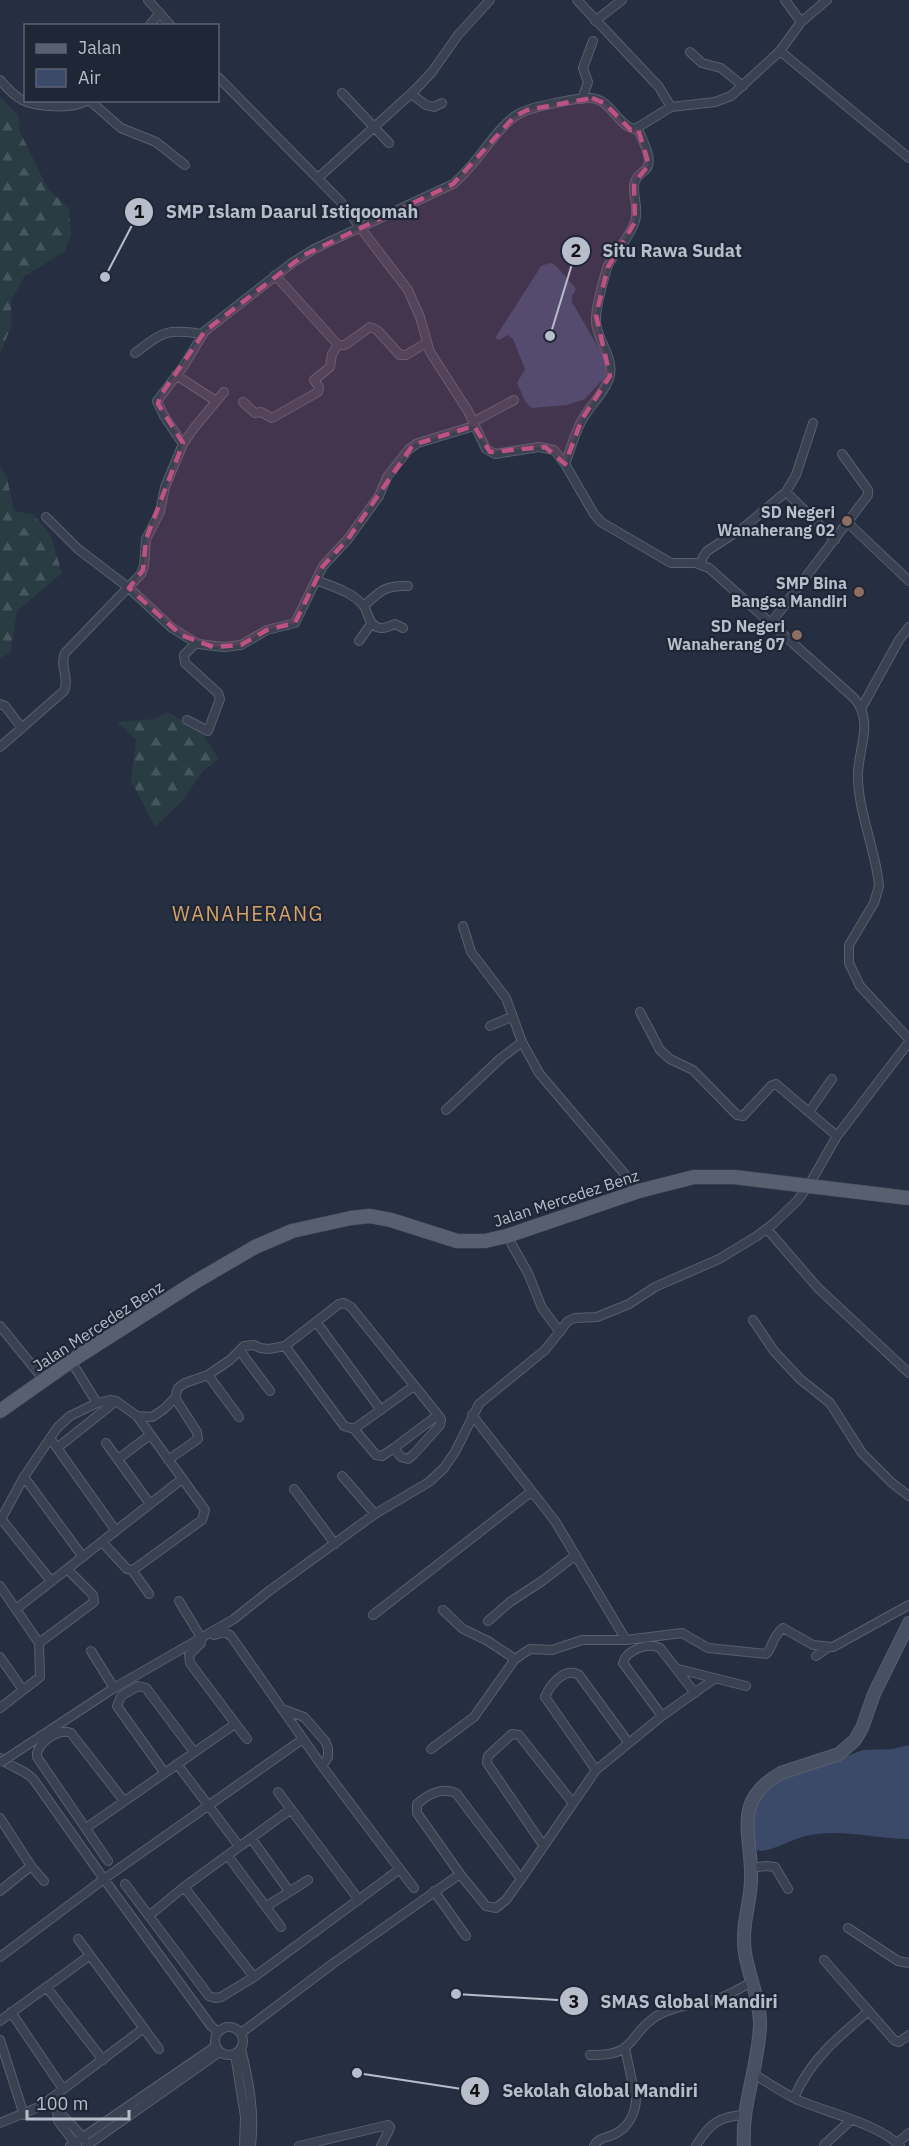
<svg xmlns="http://www.w3.org/2000/svg" width="909" height="2146" font-family="'IBM Plex Sans',sans-serif">
<style>
.forest{fill:url(#forest-firs)}
.water{fill:#3b4a69}
.lines{fill:none;stroke-linecap:round;stroke-linejoin:round}
.street-casing{stroke:#585f6e;stroke-width:10}
.secondary-casing{stroke:#585f6e;stroke-width:14}
.primary-casing{stroke:#444a5a;stroke-width:15}
.street{stroke:#3a4151;stroke-width:8}
.secondary{stroke:#485064;stroke-width:12}
.primary{stroke:#586070;stroke-width:14}
.street-bridge-casing{stroke:#585f6e;stroke-width:10;stroke-linecap:butt}
.street-bridge{stroke:#3a4151;stroke-width:8}
.marked{fill:#be5282;fill-opacity:0.2;stroke:#be5282;stroke-width:4.5;stroke-dasharray:12 8;stroke-linejoin:round}
.education-dot{fill:#8d6e63;stroke:#1f2636;stroke-width:2}
.labels{text-anchor:middle;dominant-baseline:central;stroke-width:4.5;stroke-linejoin:round;paint-order:stroke}
.poi-label{font-size:16px;font-weight:bold;fill:#b7bdcb;stroke:#1f2636;text-anchor:end}
.street-label{font-size:16px;fill:#b7bdcb;stroke:#1f2636}
.quarter-label{font-size:20px;letter-spacing:1.5px;fill:#d5a267;stroke:#1f2636}
.leader{fill:none;stroke:#b7bdcb;stroke-width:2}
.callout-dot{fill:#b7bdcb;stroke:#1f2636;stroke-width:2}
.mark-label{font-size:18px;text-anchor:middle;font-weight:bold;fill:#111}
.callout-label{font-size:18px;text-anchor:middle;font-weight:bold;fill:#b7bdcb;stroke:#1f2636;stroke-width:4.5;stroke-linejoin:round;paint-order:stroke}
</style>
<defs>
<pattern id="forest-firs" width="22" height="20" patternUnits="userSpaceOnUse" patternTransform="scale(1.5)"><rect width="22" height="20" fill="#283c42"/><path d="M5 1l3.5 6h-7zM16 11l3.5 6h-7z" fill="#45565c"/></pattern>
</defs>
<rect width="100%" height="100%" fill="#262f41"/>
<path class="forest" d="M0,97L18,115L20,132L48,189L69,208L71,234L65,251L24,277L11,301V327L0,354Z
M0,466L7,478L14,511L34,515L51,536L62,573L17,611L10,653L0,658Z
M168,712L203,734L219,759L204,770L181,802L155,827L131,781L136,740L117,722L155,719Z"/>
<path class="water" d="M550,263L555,265L575,287L576,290L572,296V302L605,359L607,366L604,378L585,399L567,405L532,408L526,403L517,383L525,369L513,339L508,335L499,340L495,338L541,266Z
M909,1745V1839C875,1839 840,1828 806,1836C792,1839 767,1854 757,1850L750,1823L759,1797L784,1778L816,1768L863,1750L892,1749Z"/>
<g class="lines">
<defs>
<path id="street" d="M148,0L171,26
M577,0L659,87L671,107
M785,0L801,22
M595,21L622,0
M149,26L160,13
M780,51L909,158
M690,52L702,63L721,68L743,86
M218,77L340,201L408,290L420,317L430,352L468,411L486,449L495,454L539,447L554,450L565,464L594,514L601,522L671,563H696L709,568L854,698C874,721 859,746 858,773C857,810 876,850 879,886L874,903L849,945V963L860,986L909,1039
M0,80C6,87 13,95 22,100C36,107 73,110 88,100
M342,93L389,143
M411,94L426,105L434,107L442,103
M582,99L588,82L583,68L593,41
M89,100L121,128L156,142L185,165
M318,178L415,90L432,72L458,35L490,0
M275,275L338,345H345L370,327L377,330L400,355H406L426,343
M135,353C163,332 166,328 202,334
M176,375L216,401
M243,402L255,413L261,412L272,418L318,392L319,387L314,380L330,367L332,354L338,345
M473,422L514,400
M183,444L194,428L224,392
M565,464C571,449 575,430 584,417C591,405 604,393 609,379C616,359 597,341 596,322C595,308 603,282 607,268C612,254 630,239 635,221C639,209 633,197 634,185C635,178 639,175 644,171C656,162 642,140 638,129
M786,492L835,540
M46,517L78,549L129,588L172,628L198,644L224,647L241,645L267,630L295,623L323,566L348,539L379,496L387,477L409,449L418,443L474,426
M848,523L909,581
M701,563L703,557L707,551L743,528L786,492L796,475L813,423
M316,580C331,586 352,592 362,604C369,611 367,623 377,627C383,630 389,626 395,624L403,628
M364,606C380,591 385,585 408,586
M771,623L868,495V490L842,454
M359,641L371,624
M0,704L5,706L22,728
M862,707L899,640L909,627
M187,720L208,731L220,699L218,693L185,663L184,655L196,643
M0,747L64,691C70,677 59,666 65,653L141,574L144,566L146,539L160,512L165,487L183,444L164,416L157,401L183,367L205,331L292,263L314,249L453,184C477,165 492,133 515,116C527,108 542,106 555,103C566,101 580,97 591,98C612,100 617,126 635,129L671,107L715,102L731,96L780,51L801,22L827,0
M463,926L471,952L506,998L522,1042L539,1073L639,1191
M640,1012L660,1050L670,1059L693,1070L737,1115L743,1116L771,1086L776,1084L837,1136
M490,1026L511,1017
M446,1110L500,1059L522,1042
M809,1112L832,1079
M767,1229L818,1288L909,1373
M507,1236L528,1273L542,1308L560,1332
M753,1320L774,1351L800,1379L830,1403L862,1453L892,1483L909,1496
M317,1323L381,1410
M0,1326L44,1380
M240,1351L270,1391
M71,1361L97,1403
M208,1375L239,1417
M472,1415L555,1521L626,1640
M354,1429L414,1386
M50,1438L116,1531
M106,1443L150,1504
M57,1448L116,1401
M394,1448L438,1415
M118,1459L150,1435
M168,1460L198,1439L197,1432L175,1398
M342,1476L375,1514
M24,1477L83,1557
M294,1489L335,1544
M2,1520L51,1581
M0,1521L24,1477L57,1428L70,1416L97,1403L110,1400L116,1401L137,1416L152,1417L164,1409L175,1398L178,1388L185,1383L208,1375L230,1360L244,1346L254,1345L260,1348L269,1349L285,1346L339,1304L344,1303L351,1307L438,1415L441,1419L440,1425L413,1455L408,1459L401,1457L394,1448L382,1456L376,1455L354,1429L344,1426L285,1346
M102,1542L127,1569L133,1570L202,1520L205,1510L137,1416
M132,1570L149,1594
M0,1586L39,1643
M179,1601L202,1639
M16,1609L182,1479
M443,1610L463,1629L488,1641L515,1659
M373,1615L531,1492
M488,1621L510,1602L542,1581L576,1555
M214,1635L225,1632L231,1636L322,1766L414,1888
M201,1643L189,1655L190,1663L247,1739
M91,1651L114,1688
M816,1656L829,1647
M0,1657L23,1690
M678,1669L746,1686
M0,1708L40,1677L39,1643L94,1602L93,1595L67,1569
M285,1710L304,1717L325,1741L328,1748V1757L322,1766
M662,1716L623,1663C626,1650 648,1642 660,1648L695,1693
M431,1749L474,1717L515,1659L530,1649L552,1650L582,1640H626L682,1633L708,1648L766,1654C772,1649 772,1637 783,1628L813,1645L833,1647L909,1605
M9,1757L114,1688L234,1619L269,1591L375,1514L429,1482L444,1468L455,1452L479,1404L545,1350L568,1321L575,1318L597,1317L629,1304L655,1287L719,1259L757,1236L774,1223L797,1201L809,1185L837,1136L909,1042
M0,1758C11,1768 25,1769 34,1780L104,1879L211,2026L218,2032
M177,1764L239,1846
M596,1770L545,1697C550,1685 565,1666 579,1675L628,1742
M164,1772L117,1706L121,1696L138,1686L146,1688L194,1752
M278,1792L359,1900
M0,1818L31,1866L44,1881
M86,1828L235,1724
M251,1838L289,1891
M543,1845L487,1763L488,1756L512,1734L519,1735L572,1802
M228,1856L281,1927
M108,1861L37,1757C35,1744 59,1727 71,1733L124,1801
M750,1868L766,1866L775,1867L788,1889
M521,1879L456,1793C442,1787 428,1794 417,1804V1813L460,1874L486,1906L496,1908L506,1900L521,1879L596,1770L662,1716L714,1679
M125,1884L209,1996L215,1998L221,1997L254,1977L400,1869
M184,1887L254,1977
M0,1891L31,1866
M434,1891L466,1936
M267,1906L308,1880
M150,1915L184,1887L291,1809
M848,1928L898,1961L909,1963
M78,1939L159,2049
M0,1957L104,1879L303,1739
M824,1960L894,2040L899,2042L909,2035
M47,1988L103,2060
M11,2012L63,2089
M0,2021L89,1956
M215 2041a14 14 0 1 1 28 0a14 14 0 1 1-28 0Z
M241,2033L335,1962L460,1874
M0,2040L24,2115
M241,2049C249,2081 255,2113 251,2146
M235,2054L245,2117L244,2146
M590,2055C637,2056 626,2037 655,2017C673,2006 694,2004 713,2000C727,1997 740,1988 752,1982
M754,2074C768,2083 783,2093 798,2100C828,2113 877,2123 900,2146
M794,2098C809,2061 839,2036 869,2011
M49,2100C59,2115 74,2124 84,2140
M57,2111L58,2121L77,2146
M0,2123L41,2106L144,2028
M897,2143L909,2133
M824,2145L851,2120
M70,2146L216,2046
M86,2146L220,2052
M299,2146L388,2125L390,2127L389,2130L381,2146
M594,2146C599,2137 607,2138 615,2134C628,2127 635,2114 636,2100L625,2048
M696,2146C709,2124 719,2116 745,2115"/>
<path id="secondary" d="M744,2146C741,2105 759,2066 760,2024C760,2000 749,1977 745,1953C741,1926 750,1906 751,1881C753,1834 730,1802 781,1773L839,1754L855,1740L862,1728L874,1694L909,1623"/>
<path id="primary" d="M0,1411L71,1361L195,1282L255,1247L292,1231L351,1218L370,1216L391,1220L457,1241H485L507,1236L639,1191L694,1177H734L909,1198"/>
</defs>
<use href="#street" class="street-casing"/>
<use href="#secondary" class="secondary-casing"/>
<use href="#primary" class="primary-casing"/>
<use href="#street" class="street"/>
<use href="#secondary" class="secondary"/>
<use href="#primary" class="primary"/>
<defs>
<path id="street-bridge" d="M0,1763L9,1757"/>
</defs>
<use href="#street-bridge" class="street-bridge-casing"/>
<use href="#street-bridge" class="street-bridge"/>
</g>
<path class="marked" d="M592,98L604,103L631,130L638,129L649,165L634,183L635,222L608,267L596,315L610,376L582,419L565,464L545,447L490,452L474,426L413,445L348,539L323,566L295,623L267,630L241,645L213,647L181,635L129,588L143,570L146,539L183,443L158,404L160,396L205,331L304,255L453,184L514,117L527,110Z"/>
<g class="education-dot">
<circle cx="847" cy="521" r="6"/>
<circle cx="859" cy="592" r="6"/>
<circle cx="797" cy="635" r="6"/>
</g>
<g class="labels">
<g class="poi-label">
<text x="835" y="512">SD Negeri<tspan x="835" dy="18">Wanaherang 02</tspan></text>
<text x="847" y="583">SMP Bina<tspan x="847" dy="18">Bangsa Mandiri</tspan></text>
<text x="785" y="626">SD Negeri<tspan x="785" dy="18">Wanaherang 07</tspan></text>
</g>
<g class="street-label">
<text transform="translate(566 1198) rotate(-18)">Jalan Mercedez Benz</text>
<text transform="translate(98 1326) rotate(-33)">Jalan Mercedez Benz</text>
</g>
<g class="quarter-label">
<text x="248" y="913">WANAHERANG</text>
</g>
</g>
<path class="leader" d="M105 277L139 212M550 336L576 251M456 1994L574 2001M357 2073L475 2091"/>
<g class="callout-dot">
<circle cx="105" cy="277" r="6"/>
<circle cx="550" cy="336" r="6"/>
<circle cx="456" cy="1994" r="6"/>
<circle cx="357" cy="2073" r="6"/>
<circle cx="139" cy="212" r="15"/>
<circle cx="576" cy="251" r="15"/>
<circle cx="574" cy="2001" r="15"/>
<circle cx="475" cy="2091" r="15"/>
</g>
<g class="mark-label">
<text x="139" y="218">1</text>
<text x="576" y="257">2</text>
<text x="574" y="2008">3</text>
<text x="475" y="2097">4</text>
</g>
<g class="callout-label">
<text x="292" y="218">SMP Islam Daarul Istiqoomah</text>
<text x="672" y="257">Situ Rawa Sudat</text>
<text x="689" y="2008">SMAS Global Mandiri</text>
<text x="600" y="2097">Sekolah Global Mandiri</text>
</g>
<rect x="24" y="24" width="195" height="78" fill="#1f2636" stroke="#5c6272" stroke-width="1.5"/>
<rect x="36" y="44" width="30" height="9" fill="#586070" stroke="#5c6272" stroke-width="1.5"/>
<text x="78" y="54" font-size="18" fill="#b7bdcb">Jalan</text>
<rect x="36" y="69" width="30" height="18" fill="#3b4a69" stroke="#5c6272" stroke-width="1.5"/>
<text x="78" y="84" font-size="18" fill="#b7bdcb">Air</text>
<path d="M27 2110v9h102v-9" fill="none" stroke="#b7bdcb" stroke-width="3"/>
<text x="36" y="2110" font-size="18" fill="#b7bdcb" stroke="#1f2636" stroke-width="4.5" paint-order="stroke">100 m</text>
</svg>
